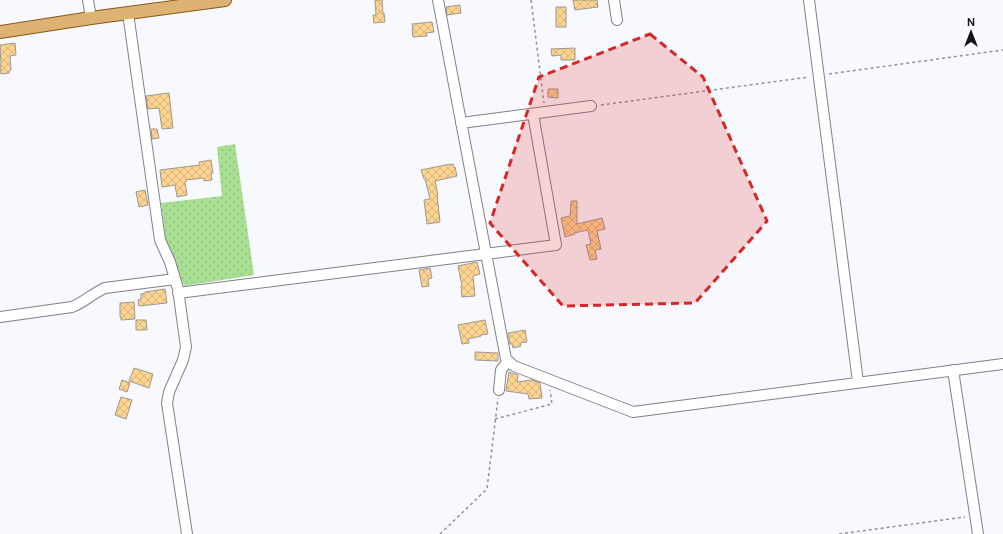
<svg xmlns="http://www.w3.org/2000/svg" width="1003" height="534" font-family="'DM Sans',sans-serif">
<style>
.grass{fill:url(#grass-dots)}
.building{fill:url(#building-cross-hatch);stroke:#9e9992}
.lines{fill:none;stroke-linecap:round;stroke-linejoin:round}
.minor-casing{stroke:#808189;stroke-width:12}
.major-casing{stroke:#885a16;stroke-width:14}
.path{stroke:#929397;stroke-width:1.5;stroke-dasharray:3 3;stroke-linecap:butt}
.minor{stroke:#fff;stroke-width:10}
.major{stroke:#ddb273;stroke-width:12}
.marked{fill:#d62828;fill-opacity:0.2;stroke:#d62828;stroke-width:3;stroke-dasharray:8 5;stroke-linejoin:round}
</style>
<defs>
<pattern id="grass-dots" width="8" height="8" patternUnits="userSpaceOnUse"><rect width="8" height="8" fill="#a8df92"/><path d="M2 2h.1M6 6h.1" fill="none" stroke="#90be7d" stroke-width="1.8" stroke-linecap="round"/></pattern>
<pattern id="building-cross-hatch" width="8" height="8" patternUnits="userSpaceOnUse"><rect width="8" height="8" fill="#fcd490"/><path d="M0 0l8 8M0 8l8-8" fill="none" stroke="#d7b57b"/></pattern>
</defs>
<rect width="100%" height="100%" fill="#f8f9fe"/>
<path class="grass" d="M235,144L254,275L184,286L166,241L161,203L222,196L217,147Z"/>
<path class="building" d="M375,0H382L383,14L384,13L385,22L374,23L373,15H376Z
M573,0H597L598,7L575,10Z
M460,5L461,13L447,15L446,7Z
M556,7H566V27H556Z
M432,22L434,32L426,33L427,36L413,37L412,29H413L412,24Z
M15,43L16,55L10,56L11,70L9,71V73L1,74L0,66H1L0,45Z
M575,48V60H561V55L552,56L551,49Z
M548,89H558V98L548,97Z
M169,93L173,128L162,129L159,108L148,109L146,96Z
M151,129H157L159,138L152,139Z
M211,160L213,173L211,174L212,180L204,181V178L186,180V182H185L187,195L177,197L175,185L162,187L160,170L200,165L199,162Z
M450,164V165L453,164L454,168L455,167L457,176L435,181L438,195H437L440,222L427,224L424,200L430,199L425,179H424L421,170Z
M145,190L148,205L139,207L136,192Z
M571,201H577V224L602,218L605,229L597,231L601,249L595,250L597,259L590,260L586,245L591,244L588,230L574,233L575,234L565,237L561,218L570,216Z
M477,262L480,274L473,276L475,296L462,297L461,286H462L458,266Z
M430,268L432,278L428,279L429,286L422,287L419,270Z
M165,289L167,303L139,306L138,300L141,299V294L145,293V292Z
M134,302L135,319L121,320V317H120V303Z
M136,320H146L147,330H136Z
M485,320L488,334L481,335V336L468,339L469,343L462,344L458,325Z
M525,330L527,342L520,343L521,346L513,348L512,344H510L508,333Z
M475,352L498,353V361L475,360Z
M134,368L153,374L149,388L129,381Z
M509,372L518,375L517,382L532,380L540,383L542,398L529,399L528,394L506,391Z
M122,380L130,383L127,392L119,389Z
M121,397L132,400L126,419L115,415Z"/>
<g class="lines">
<defs>
<path id="minor" d="M88,0L91,18
M438,0L506,359L514,366L633,412L1003,364
M614,0L617,20
M809,0L858,382
M128,13L160,240L170,262L178,289L186,347L183,360L169,392L167,403L187,534
M461,123L591,106
M178,293L556,245L533,114
M0,317L72,307C85,302 93,293 105,288L175,279
M953,370L978,534
M499,390L501,370L508,361"/>
<path id="major" d="M0,32L91,18L225,0"/>
</defs>
<use href="#minor" class="minor-casing"/>
<use href="#major" class="major-casing"/>
<path class="path" d="M531,0L544,103
M829,74L1003,50
M601,105L809,77
M495,419L552,404L550,390
M440,534L487,489L498,398
M839,534L965,517"/>
<use href="#minor" class="minor"/>
<use href="#major" class="major"/>
</g>
<path class="marked" d="M650,34L703,77L767,221L695,303L563,306L490,223L539,77Z"/>
<g transform="translate(971 32)" stroke="#ffffff" stroke-width="3" paint-order="stroke">
<path d="M0-3L7 15L0 10L-7 15Z" fill="#141417"/>
<text y="-6" font-size="11" font-weight="bold" text-anchor="middle" fill="#141417">N</text>
</g>
</svg>
